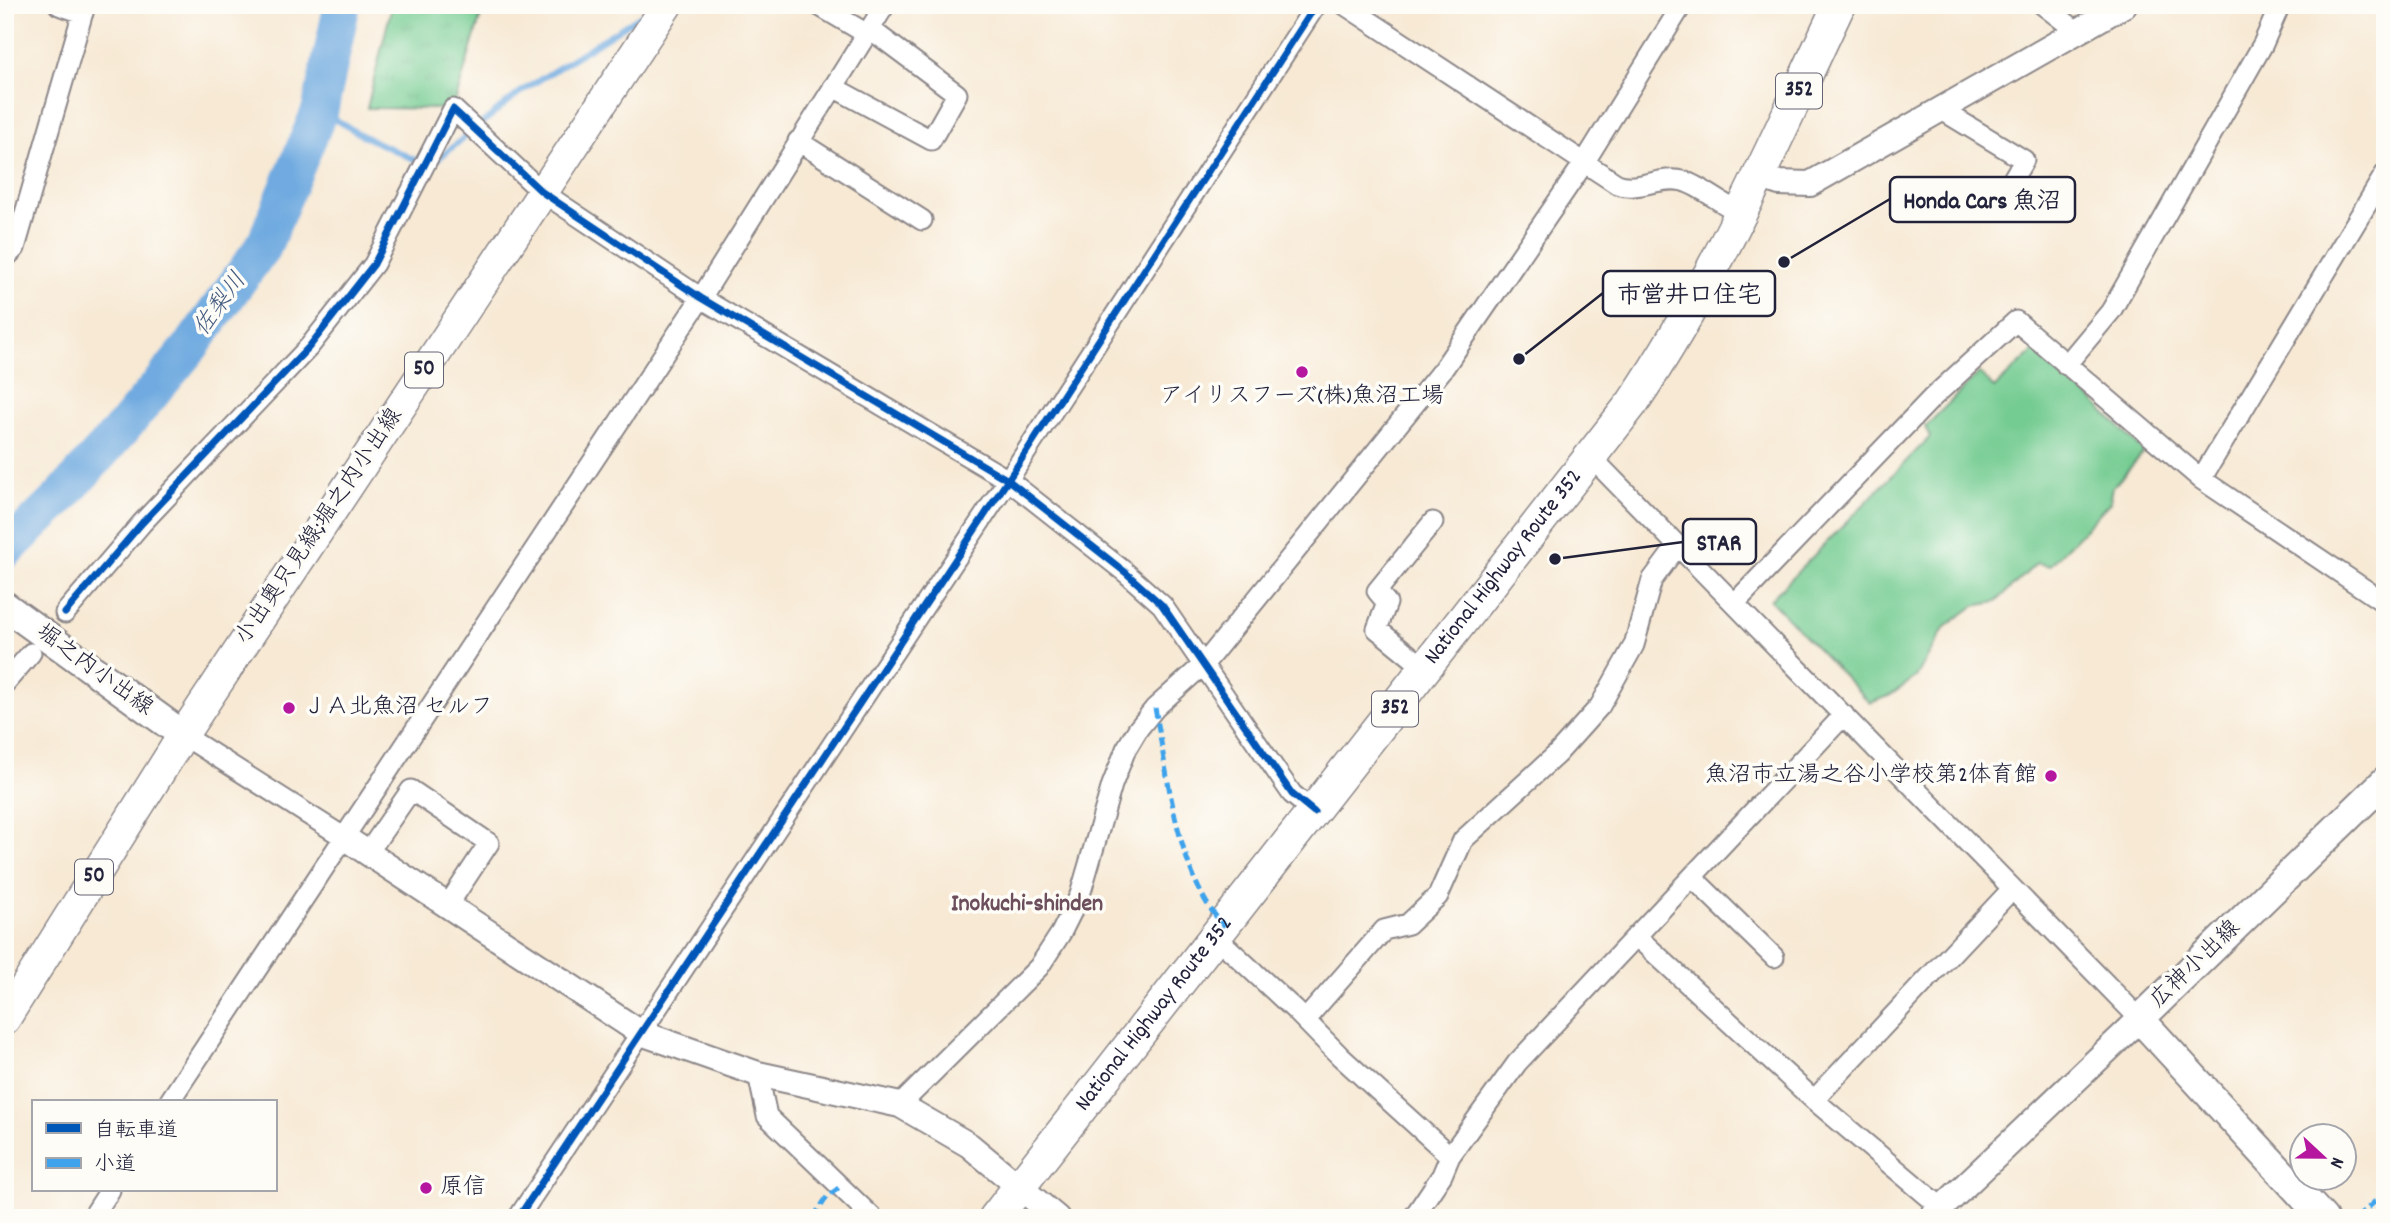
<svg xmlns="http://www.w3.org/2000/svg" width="2390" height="1223" font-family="Dekko,'Klee One',sans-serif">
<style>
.grass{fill:url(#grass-tufts);stroke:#4c7766;stroke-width:2}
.pitch{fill:#75cc92;stroke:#4c7766;stroke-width:2}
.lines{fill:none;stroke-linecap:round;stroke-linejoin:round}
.stream{stroke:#6faae0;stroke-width:6}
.river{stroke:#6faae0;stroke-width:37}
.minor-casing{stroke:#8c8688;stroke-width:23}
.tertiary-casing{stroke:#8c8688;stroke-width:28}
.secondary-casing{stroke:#8c8688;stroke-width:32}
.primary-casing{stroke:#8c8688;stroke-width:33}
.trunk-casing{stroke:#8c8688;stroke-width:35}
.minor{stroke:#fff;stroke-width:19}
.tertiary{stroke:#fff;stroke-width:24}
.secondary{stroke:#fff;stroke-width:28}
.primary{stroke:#fff;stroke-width:30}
.trunk{stroke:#fff;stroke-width:32}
.quiet{stroke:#3ea2ec;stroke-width:5;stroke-dasharray:10 5;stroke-linecap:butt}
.cycleway-casing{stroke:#fdfcf7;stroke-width:11}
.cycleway{stroke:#0057b8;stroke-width:7}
.poi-dot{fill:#b5179e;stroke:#fdfcf7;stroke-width:2.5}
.labels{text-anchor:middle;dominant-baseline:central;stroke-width:7;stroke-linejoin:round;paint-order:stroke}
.shield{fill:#fdfcf7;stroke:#646373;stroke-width:2}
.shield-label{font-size:21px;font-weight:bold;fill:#22223b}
.poi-label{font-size:23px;fill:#22223b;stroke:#fdfcf7;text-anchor:start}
.street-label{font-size:23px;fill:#22223b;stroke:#fdfcf7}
.water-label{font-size:24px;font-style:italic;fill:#41587d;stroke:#fdfcf7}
.neighbourhood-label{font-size:24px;font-weight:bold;fill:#6c4e5c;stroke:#fdfcf7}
.leader{fill:none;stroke:#22223b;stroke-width:2.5}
.callout-dot{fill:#22223b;stroke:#fdfcf7;stroke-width:2.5}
.callout{fill:#fdfcf7;stroke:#22223b;stroke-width:2.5}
.callout-label{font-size:24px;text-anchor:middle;font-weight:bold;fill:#22223b}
</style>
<defs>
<pattern id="grass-tufts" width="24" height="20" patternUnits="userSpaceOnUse" patternTransform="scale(1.75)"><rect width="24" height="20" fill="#75cc92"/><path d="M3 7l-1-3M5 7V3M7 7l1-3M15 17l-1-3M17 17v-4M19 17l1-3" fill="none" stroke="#65af7f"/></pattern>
</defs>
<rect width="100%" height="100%" fill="#fdfcf7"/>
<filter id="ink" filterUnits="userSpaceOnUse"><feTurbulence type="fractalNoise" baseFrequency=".0143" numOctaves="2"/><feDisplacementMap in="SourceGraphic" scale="14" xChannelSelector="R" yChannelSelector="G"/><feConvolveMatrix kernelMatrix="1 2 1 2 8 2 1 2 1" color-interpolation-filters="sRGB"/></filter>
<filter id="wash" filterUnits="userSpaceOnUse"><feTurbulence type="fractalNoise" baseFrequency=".00686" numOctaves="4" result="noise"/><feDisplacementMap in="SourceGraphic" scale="28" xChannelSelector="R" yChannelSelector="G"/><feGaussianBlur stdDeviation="1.57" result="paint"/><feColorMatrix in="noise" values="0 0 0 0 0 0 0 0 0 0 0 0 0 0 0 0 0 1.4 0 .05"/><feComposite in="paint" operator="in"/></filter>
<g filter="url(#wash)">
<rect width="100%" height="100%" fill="#f7e9d4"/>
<path class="grass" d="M392,5H484L453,109L367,108Z"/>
<path class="pitch" d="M2039,346L2144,452L2113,487L2110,502L2050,566L2037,563L1996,602L1974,606L1945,627L1916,677L1889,696L1870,703L1770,600L1930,437L1925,427L1979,373L1994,388Z"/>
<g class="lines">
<path class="stream" d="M320,110L363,136L424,164
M433,163L519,93L649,10"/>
<path class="river" d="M5,551L59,499L123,428L192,345L264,245L320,110L342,5"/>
</g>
</g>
<g filter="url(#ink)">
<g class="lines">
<defs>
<path id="minor" d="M59,5L83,13
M818,5L867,34
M1345,5L1617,184C1638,192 1661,175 1683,181C1703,187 1722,205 1741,213
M2043,5L2078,32
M833,87L931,140L957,94L870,29
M1940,109L2024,160L1997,206
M798,141L922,220
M5,258L15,248L85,5
M2066,365L2111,311L2263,44L2280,5
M1591,457L2140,1019
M2201,479L2385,174
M1735,603L1932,398L2016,321L2201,479L2385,603
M65,613L142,523L309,347L374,264L453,109L542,192L701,298L1008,480L1125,572L1162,605L1292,794L1314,812
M1415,660L1377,629L1387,603L1377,591L1433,522
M5,683L31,653
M183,735L345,838
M367,854L411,790L489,843L448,905
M1692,877L1774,957
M1636,936L1814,1100L1942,1208
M1216,937L1295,1010L1341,1057L1450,1156
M1305,1020L1384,930L1408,924L1438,896L1463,840L1557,754L1600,706L1634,645L1652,580L1678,545
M758,1074L767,1116L873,1218
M1814,1100L2012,889
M169,1102L701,298L885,5
M900,1105L1039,967L1061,933L1080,895L1112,785L1126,749L1138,729L1155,708L1204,664L1443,369L1584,163L1682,5
M92,1218L110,1190
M518,1218L1008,480L1316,5
M1413,1218L1442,1175L1450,1156L1517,1063L1844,715"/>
<path id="tertiary" d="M1759,176L1779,183L1810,184L2124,5
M345,838L641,1033L758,1074L900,1105L969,1145L1057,1218
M1931,1218L2140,1019"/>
<path id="secondary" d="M5,606L183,735
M2323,1218L2140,1019L2385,781"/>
<path id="primary" d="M5,1019L183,735L667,5"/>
<g id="trunk">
<path id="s1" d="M995,1218L1633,402C1717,278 1775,140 1839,5"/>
</g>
</defs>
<use href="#minor" class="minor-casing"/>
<use href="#tertiary" class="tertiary-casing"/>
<use href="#secondary" class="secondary-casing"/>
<use href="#primary" class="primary-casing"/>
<use href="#trunk" class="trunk-casing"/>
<use href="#minor" class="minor"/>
<use href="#tertiary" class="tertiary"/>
<use href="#secondary" class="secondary"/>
<use href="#primary" class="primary"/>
<use href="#trunk" class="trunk"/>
<path class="quiet" d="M1155,708C1167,770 1178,882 1225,926
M1415,1215V1218
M813,1218L827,1197L841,1186
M2357,1218L2385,1192"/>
<defs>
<path id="cycleway" d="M65,613L142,523L309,347L374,264L453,109L542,192L701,298L1008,480L1125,572L1162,605L1292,794L1314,812
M518,1218L1008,480L1316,5"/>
</defs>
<use href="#cycleway" class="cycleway-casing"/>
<use href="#cycleway" class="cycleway"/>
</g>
</g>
<g class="poi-dot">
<circle cx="1302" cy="372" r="7"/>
<circle cx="289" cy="708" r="7"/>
<circle cx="2051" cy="776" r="7"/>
<circle cx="426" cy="1188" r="7"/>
</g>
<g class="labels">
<g class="shield">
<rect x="1776" y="73.5" width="46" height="35" rx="5"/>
<rect x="405" y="352.5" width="38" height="35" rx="5"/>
<rect x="1372" y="691.5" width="46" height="35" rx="5"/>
<rect x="75" y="859.5" width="38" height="35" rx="5"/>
</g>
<g class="shield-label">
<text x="1799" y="91">352</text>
<text x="424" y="370">50</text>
<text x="1395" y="709">352</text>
<text x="94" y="877">50</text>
</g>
<g class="poi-label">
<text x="1302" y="397" text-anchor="middle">アイリスフーズ(株)魚沼工場</text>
<text x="303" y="708">ＪＡ北魚沼 セルフ</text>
<text x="2037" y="776" text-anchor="end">魚沼市立湯之谷小学校第2体育館</text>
<text x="440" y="1188">原信</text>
</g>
<g class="street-label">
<text transform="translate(320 527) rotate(-56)">小出奥只見線;堀之内小出線</text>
<text stroke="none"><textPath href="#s1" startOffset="826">National Highway Route 352</textPath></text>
<text transform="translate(94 671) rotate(36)">堀之内小出線</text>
<text transform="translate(2196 965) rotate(-44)">広神小出線</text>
<text stroke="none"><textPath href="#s1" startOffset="259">National Highway Route 352</textPath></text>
</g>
<g class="water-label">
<text transform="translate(221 305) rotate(-54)">佐梨川</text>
</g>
<g class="neighbourhood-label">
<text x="1027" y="905">Inokuchi-shinden</text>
</g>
</g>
<path class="leader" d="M1784 262L1890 199M1519 359L1603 293M1555 559L1683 542"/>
<g class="callout-dot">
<circle cx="1784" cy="262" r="7"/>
<circle cx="1519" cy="359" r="7"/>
<circle cx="1555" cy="559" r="7"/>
</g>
<g class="callout">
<rect x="1890" y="177" width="185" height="45" rx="7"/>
<rect x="1603" y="271" width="172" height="45" rx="7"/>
<rect x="1683" y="519" width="73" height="45" rx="7"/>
</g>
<g class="callout-label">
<text x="1982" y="208">Honda Cars 魚沼</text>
<text x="1689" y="302">市営井口住宅</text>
<text x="1719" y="550">STAR</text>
</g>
<rect width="2390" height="1223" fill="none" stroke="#fdfcf7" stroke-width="28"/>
<rect x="32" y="1100" width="245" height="91" fill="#fdfcf7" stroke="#a5a5ac" stroke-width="2"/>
<rect x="46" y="1123" width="35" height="10" fill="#0057b8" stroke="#a5a5ac" stroke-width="2"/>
<text x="94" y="1136" font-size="21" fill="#22223b">自転車道</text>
<rect x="46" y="1158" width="35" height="10" fill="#3ea2ec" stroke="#a5a5ac" stroke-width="2"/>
<text x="94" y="1170" font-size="21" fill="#22223b">小道</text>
<g transform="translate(2323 1157) rotate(112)"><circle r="33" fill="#fdfcf7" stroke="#a5a5ac" stroke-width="2"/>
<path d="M0-5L12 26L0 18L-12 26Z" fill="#b5179e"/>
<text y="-10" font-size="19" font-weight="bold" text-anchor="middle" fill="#22223b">N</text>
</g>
</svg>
